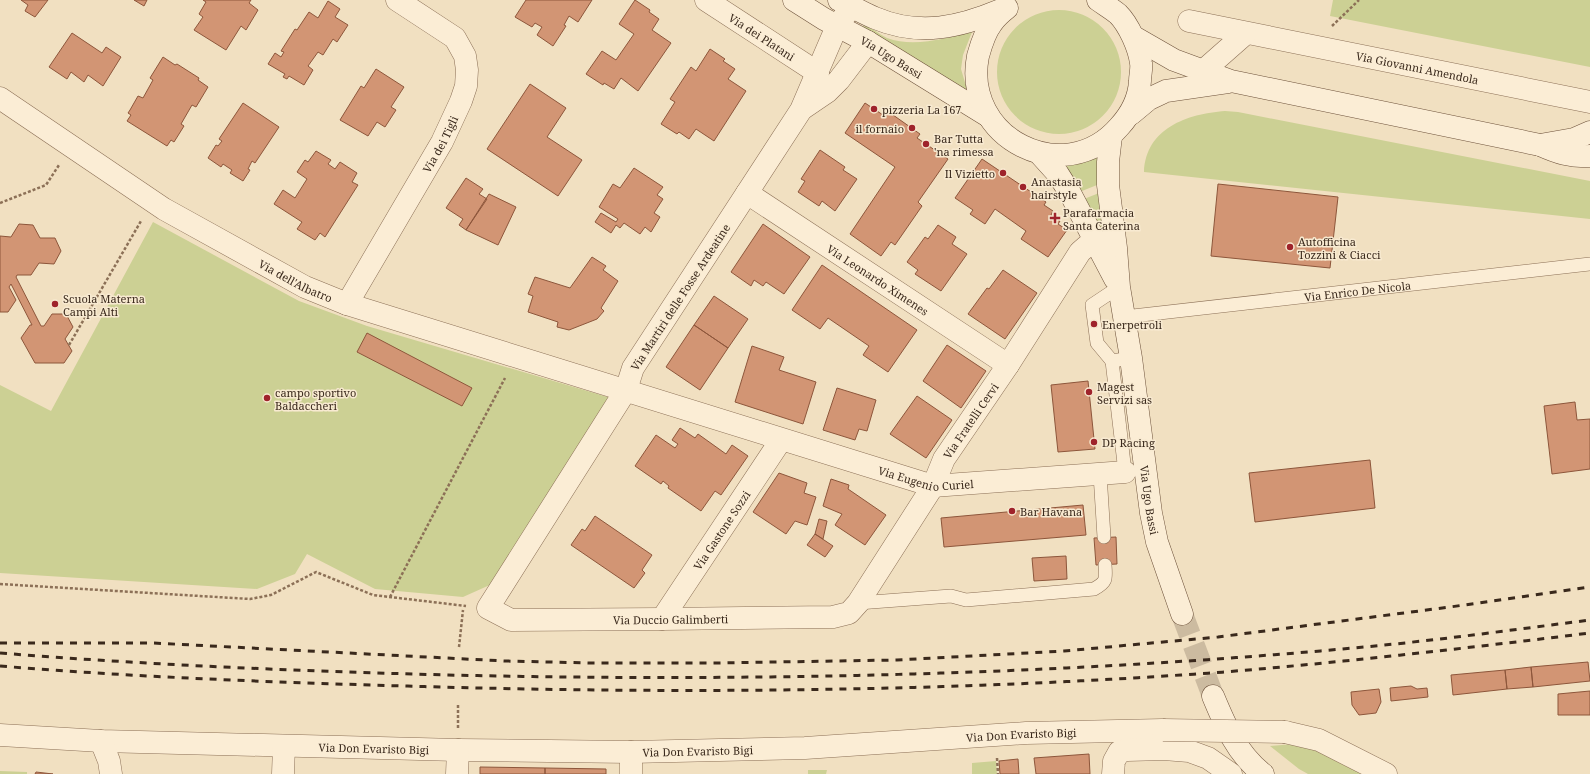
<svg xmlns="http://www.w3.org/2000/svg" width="1590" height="774" font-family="'Noto Serif',serif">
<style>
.green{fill:#ccd094}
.building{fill:#d29574;stroke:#8d563b}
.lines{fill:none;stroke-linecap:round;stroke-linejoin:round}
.secondary-tunnel{stroke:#ccbba0;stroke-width:22;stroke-dasharray:22 11;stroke-linecap:butt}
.lane-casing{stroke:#8c7057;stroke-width:14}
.street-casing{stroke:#8c7057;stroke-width:23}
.secondary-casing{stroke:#6d513a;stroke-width:23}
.path{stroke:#8c7057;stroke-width:2.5;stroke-dasharray:3 2;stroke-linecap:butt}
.lane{stroke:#fbedd5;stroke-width:13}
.street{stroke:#fbedd5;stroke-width:22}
.secondary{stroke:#fbedd5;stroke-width:22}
.rail{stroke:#3a291c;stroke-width:3;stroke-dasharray:7 7;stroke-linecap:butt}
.street-bridge-casing{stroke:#8c7057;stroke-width:23;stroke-linecap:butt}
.street-bridge{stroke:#fbedd5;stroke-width:22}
.poi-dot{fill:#9f232b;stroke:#f8ead1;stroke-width:1.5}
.labels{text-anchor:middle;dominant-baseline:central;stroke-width:3;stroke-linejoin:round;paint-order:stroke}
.street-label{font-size:11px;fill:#3a291c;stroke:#f8ead1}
.poi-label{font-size:11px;fill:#3a291c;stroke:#f8ead1;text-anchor:start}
</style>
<rect width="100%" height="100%" fill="#f1e0c1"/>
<path class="green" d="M1333,0H1590V67L1330,16Z
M997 72a62 62 0 1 1 124 0a62 62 0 1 1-124 0Z
M862,26C872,26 878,34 887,38C914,48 946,38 972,32L963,55L961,69L969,96L862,29Z
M1225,111L1238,112L1590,181V219L1144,172C1146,128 1187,114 1225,111Z
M1103,154L1102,183L1082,191L1061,164L1086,161Z
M1099,193L1109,243L1084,199Z
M153,222L299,301L367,326L611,398L492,584L463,597L375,589L307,554L295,574L257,589L0,573V385L51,411Z
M1294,744L1318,749L1373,774H1308L1299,769L1270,746Z
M996,761L997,774H972V763Z
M808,770H827L826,774H808Z
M0,771L27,772V774H0Z"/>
<path class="building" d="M21,0H48L35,17L25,11L28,5Z
M134,0H147L144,6Z
M203,0H251L249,3L258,10L246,30L241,26L226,50L194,30L203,17L199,14L206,2Z
M526,0H592L578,22L569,16L564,25L566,26L553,46L537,35L542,27L535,23L532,27L515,17Z
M635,0L650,10L649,12L659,19L652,30L671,43L638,91L621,78L614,89L604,83L603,85L586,74L602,51L616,60L634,34L619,24Z
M328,1L340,9L335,17L348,25L337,42L333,39L323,55L318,52L308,66L313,70L304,85L289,76L287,79L283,77L285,74L268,64L275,53L281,57L284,52L281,51L295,29L297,30L309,12L318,18Z
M72,33L102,53L106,47L121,57L103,86L88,75L84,82L71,72L67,79L49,67Z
M710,49L725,59L723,61L735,69L728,79L746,91L714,141L696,129L689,139L679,132L677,134L661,124L675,102L670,99L691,67L696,71Z
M163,57L175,65L177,64L199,78L198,80L208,87L196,107L192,105L181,124L184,126L174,142L171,140L167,146L127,121L131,115L128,113L130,110L138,96L143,98L153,80L150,78Z
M376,69L404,87L391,107L396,110L385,127L377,122L368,136L340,120L361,86L364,88Z
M530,84L566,108L547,137L582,160L558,196L487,149Z
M243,103L279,127L255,163L252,161L248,169L250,170L243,181L230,173L232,170L223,164L221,167L208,158L216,145L218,146L222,141L219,139Z
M865,103L883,115L886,110L920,134L917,138L948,159L918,202L922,206L895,245L891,242L881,256L850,234L895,167L845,133Z
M820,150L845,167L843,170L857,179L835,211L822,201L819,206L798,192L805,181L801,179Z
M316,151L331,160L328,164L335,169L340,162L357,173L352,182L358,185L325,237L320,233L315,240L297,229L302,222L274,204L283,190L295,198L307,179L297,172L305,160L308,162Z
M982,159L1046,202L1044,205L1053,211L1051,215L1060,221L1058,224L1067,230L1048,257L1021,239L1026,231L995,209L985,224L970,214L973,210L955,198Z
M634,168L663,187L657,195L663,199L654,213L660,217L651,232L645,227L640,234L624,223L620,228L616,225L611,233L595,222L601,213L616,222L618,219L599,207L613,184L620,188Z
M466,178L483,189L479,194L487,199L466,230L459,225L463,219L446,208Z
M1218,184L1338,197L1330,268L1211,256Z
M489,194L516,207L498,245L466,230Z
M19,224L33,225L40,238H55L61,251L54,264L39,263L31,275H17L16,277L41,326H44L52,314H66L73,327L65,339L72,351L64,363H35L21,338L30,325H32L11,284L9,287L16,300L8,312H0V236L11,237Z
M763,224L810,257L784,294L766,282L763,286L754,280L751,286L731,272Z
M938,225L956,237L952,244L967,254L941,291L915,274L918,270L907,262L925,237L928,239Z
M592,257L606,266L603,270L618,281L601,308L604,311L597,319L569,330L557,327L558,322L528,312L533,296L528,294L535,277L570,288Z
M822,265L917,330L888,372L863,355L869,346L828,318L820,329L792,310Z
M1003,270L1037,293L1005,339L968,314L987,288L989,289Z
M714,296L748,319L728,348L694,325Z
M694,325L728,348L700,390L666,367Z
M367,333L472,388L462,406L357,352Z
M947,345L986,371L961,408L923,381Z
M752,346L784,357L779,370L816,382L803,424L735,402Z
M1088,381L1095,449L1058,452L1051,385Z
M837,388L876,400L867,431L859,429L855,440L823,430Z
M917,396L952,420L926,458L890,434Z
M1575,402L1577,420L1590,419V469L1552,474L1544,406Z
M680,428L695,438L698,434L726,454L732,445L748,456L721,495L715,491L701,511L668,488L669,486L663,481L661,484L635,466L656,435L675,448L678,444L672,440Z
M1370,460L1375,508L1255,522L1249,473Z
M779,473L807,483L804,493L816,497L807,525L795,521L786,534L753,512Z
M831,479L849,485L848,489L886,515L865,545L835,525L842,514L823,506Z
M1083,505L1086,535L944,547L941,518Z
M595,516L652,555L642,570L645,573L634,588L571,545L582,529L585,531Z
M819,519L827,521L823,539L815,534Z
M815,534L833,546L825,557L807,545Z
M1116,537L1117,564L1096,565L1094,538Z
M1066,556L1067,579L1034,581L1032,558Z
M1588,662L1590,681L1533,687L1531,667Z
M1531,667L1533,687L1507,689L1505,670Z
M1505,670L1507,689L1453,695L1451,675Z
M1411,686L1417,689L1427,688L1428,697L1391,701L1390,688Z
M1379,689L1381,702L1376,713L1359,715L1352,705L1351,692Z
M1590,691V715H1558V694Z
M1089,754L1090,774H1036L1034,758Z
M1018,759L1019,774H1000L999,761Z
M480,767L545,768V774H480Z
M545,768L606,769V774H545Z
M36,772L53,774H35Z"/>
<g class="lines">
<path class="secondary-tunnel" d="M1182,614L1213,696"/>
<defs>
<g id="lane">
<path d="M1119,287L1092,305L1097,343L1112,361L1131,358"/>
<path id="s1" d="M1124,317L1590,264"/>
<path d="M1112,361L1125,472"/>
<path d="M1100,474L1104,537"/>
<path d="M858,603L951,596L966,600L1094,589C1107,582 1106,579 1105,565"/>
</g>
<g id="street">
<path id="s2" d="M706,0L818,73"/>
<path id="s3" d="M852,6L837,26L801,110L633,368L626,390L488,608L511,620L662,619L833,617L849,613L858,603L933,486L944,459L1008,365L1080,252L1095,239"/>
<path id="s4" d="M1189,21L1590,102"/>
<path d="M1203,71L1245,34"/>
<path id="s5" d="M0,98L164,209L305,287L347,304L933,486L1125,472"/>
<path d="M802,109L827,92L839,80L868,42"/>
<path id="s6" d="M747,193L1008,365"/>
<path id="s7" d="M347,304L442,142L461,101L466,86L467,70L465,56L455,38L397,0"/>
<path id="s8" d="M662,619L781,440"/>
<path d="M1285,732L1319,740L1386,774"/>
<path id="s9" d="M0,735L101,741L458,750L631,752L805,748L1026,733L1163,730"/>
<path d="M101,741L109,761L111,774"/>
<path d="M283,774L284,746"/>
<path d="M457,774L458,750"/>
<path d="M631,774V752"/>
<path d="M1113,774L1114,761L1119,752L1127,750L1164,749L1189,751L1208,758L1231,774"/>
</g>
<g id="secondary">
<path id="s10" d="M794,0L824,19L868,42L988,116"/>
<path d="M839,0C851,6 863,13 875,18C920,37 961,27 1003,9"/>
<path d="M1007,8C1002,12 996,17 992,23C985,32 981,45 978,56C962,138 1064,190 1119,127C1131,114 1139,99 1140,81C1140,75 1142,69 1141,63C1139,48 1129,25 1118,14C1112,9 1105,5 1098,0"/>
<path d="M1134,37L1174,60L1231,81L1540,145C1558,153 1570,157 1590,156"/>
<path d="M1131,114L1149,99L1166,91L1228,82"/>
<path id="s11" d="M1111,136L1108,162V185L1116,248L1119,287L1131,358L1151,513L1157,542L1182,614"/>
<path d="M1540,145L1574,139L1590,132"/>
<path d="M1039,153L1058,174L1070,193L1115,279"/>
<path d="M1213,696C1225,725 1237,754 1263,774"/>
</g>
</defs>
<use href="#lane" class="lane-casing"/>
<use href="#street" class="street-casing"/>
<use href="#secondary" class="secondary-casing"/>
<path class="path" d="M1332,26L1359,0
M0,203L46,185L59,165
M69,345L141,221
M0,584L250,599L271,595L316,572L373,595L466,606
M390,597L505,378
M459,647L463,610
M458,728V703
M997,758L998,774"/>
<use href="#lane" class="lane"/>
<use href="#street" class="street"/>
<use href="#secondary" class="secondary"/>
<path class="rail" d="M0,643H153L505,661L593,663H715L897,660L1064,651L1218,637L1450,607L1590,587
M0,653C149,665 298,671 448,675C757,682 1067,675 1375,646C1447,639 1519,629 1590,620
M0,666C146,678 293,683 440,687C701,694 963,691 1224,672C1346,662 1468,648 1590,633"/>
<defs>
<path id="street-bridge" d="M1163,730L1285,732"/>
</defs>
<use href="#street-bridge" class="street-bridge-casing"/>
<use href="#street-bridge" class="street-bridge"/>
</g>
<g class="poi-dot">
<circle cx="874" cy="109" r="4"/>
<circle cx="912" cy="128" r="4"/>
<circle cx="926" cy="144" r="4"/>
<circle cx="1003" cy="173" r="4"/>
<circle cx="1023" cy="187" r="4"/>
<path d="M1053 212h4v4h4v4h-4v4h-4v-4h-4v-4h4z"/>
<circle cx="1290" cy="247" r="4"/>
<circle cx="55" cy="304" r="4"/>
<circle cx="1094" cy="324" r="4"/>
<circle cx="1089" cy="392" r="4"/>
<circle cx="267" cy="398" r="4"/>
<circle cx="1094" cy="442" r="4"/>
<circle cx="1012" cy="511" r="4"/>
</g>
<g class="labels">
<g class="street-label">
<text stroke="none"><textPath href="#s2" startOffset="67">Via dei Platani</textPath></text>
<text stroke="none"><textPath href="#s10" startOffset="113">Via Ugo Bassi</textPath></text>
<text stroke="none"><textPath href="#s4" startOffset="233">Via Giovanni Amendola</textPath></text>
<text stroke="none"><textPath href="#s7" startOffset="185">Via dei Tigli</textPath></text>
<text stroke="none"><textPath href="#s6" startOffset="157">Via Leonardo Ximenes</textPath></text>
<text stroke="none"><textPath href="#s5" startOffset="348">Via dell'Albatro</textPath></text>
<text stroke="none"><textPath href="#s1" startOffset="235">Via Enrico De Nicola</textPath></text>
<text transform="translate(680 297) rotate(-57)">Via Martiri delle Fosse Ardeatine</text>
<text stroke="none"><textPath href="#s3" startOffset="1298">Via Fratelli Cervi</textPath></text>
<text stroke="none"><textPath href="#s5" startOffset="1010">Via Eugenio Curiel</textPath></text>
<text stroke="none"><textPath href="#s11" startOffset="367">Via Ugo Bassi</textPath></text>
<text stroke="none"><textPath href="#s8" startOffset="107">Via Gastone Sozzi</textPath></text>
<text stroke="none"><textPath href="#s3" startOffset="891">Via Duccio Galimberti</textPath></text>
<text stroke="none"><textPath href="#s9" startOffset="1022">Via Don Evaristo Bigi</textPath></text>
<text stroke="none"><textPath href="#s9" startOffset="374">Via Don Evaristo Bigi</textPath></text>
<text stroke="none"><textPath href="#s9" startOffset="698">Via Don Evaristo Bigi</textPath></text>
</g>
<g class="poi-label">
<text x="882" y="109">pizzeria La 167</text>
<text x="904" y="128" text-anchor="end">il fornaio</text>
<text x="934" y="138">Bar Tutta<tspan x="934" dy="13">'na rimessa</tspan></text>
<text x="995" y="173" text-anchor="end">Il Vizietto</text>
<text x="1031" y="181">Anastasia<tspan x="1031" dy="13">hairstyle</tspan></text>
<text x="1063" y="212">Parafarmacia<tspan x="1063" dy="13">Santa Caterina</tspan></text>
<text x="1298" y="241">Autofficina<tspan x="1298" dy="13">Tozzini &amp; Ciacci</tspan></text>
<text x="63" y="298">Scuola Materna<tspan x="63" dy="13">Campi Alti</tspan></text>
<text x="1102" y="324">Enerpetroli</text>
<text x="1097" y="386">Magest<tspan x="1097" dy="13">Servizi sas</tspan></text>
<text x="275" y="392">campo sportivo<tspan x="275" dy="13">Baldaccheri</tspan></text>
<text x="1102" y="442">DP Racing</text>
<text x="1020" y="511">Bar Havana</text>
</g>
</g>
</svg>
